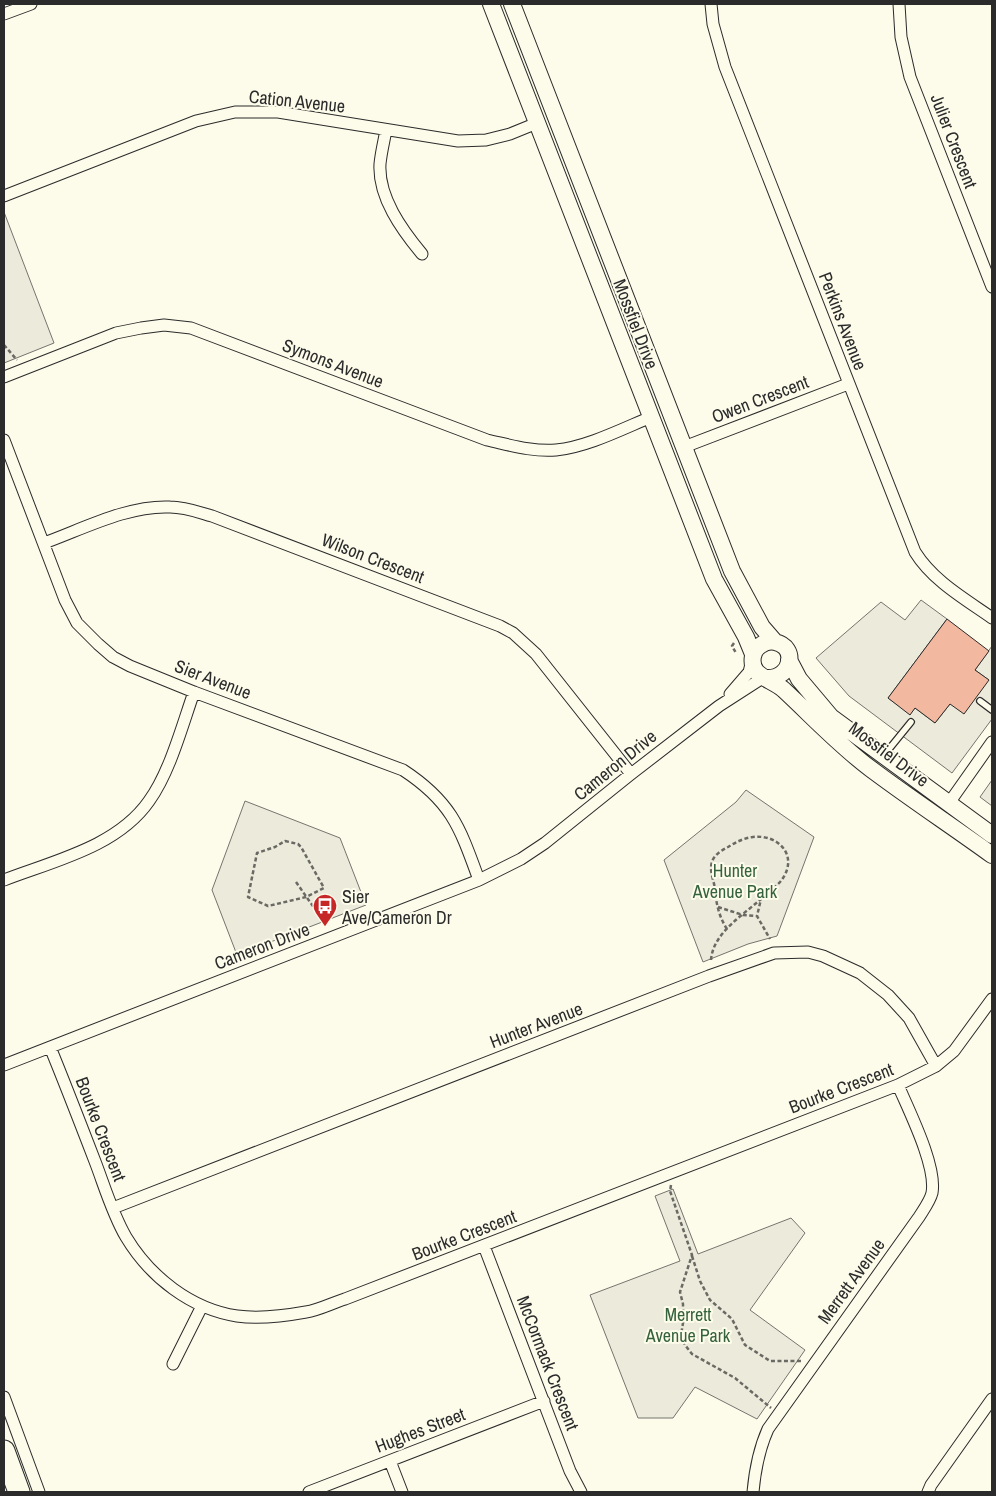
<svg xmlns="http://www.w3.org/2000/svg" width="996" height="1496" font-family="'Archivo Narrow',sans-serif">
<style>
.green{fill:#ecebdb;stroke:#74746e}
.parking{fill:#eceadb;stroke:#74746e}
.building{fill:#f2b8a0;stroke:#2b2b2b}
.lines{fill:none;stroke-linecap:round;stroke-linejoin:round}
.lane-casing{stroke:#2b2b2b;stroke-width:8}
.street-casing{stroke:#2b2b2b;stroke-width:13}
.secondary-casing{stroke:#2b2b2b;stroke-width:18}
.highway-casing{stroke:#2b2b2b;stroke-width:23}
.path{stroke:#6a6964;stroke-width:2.5;stroke-dasharray:4 2.5;stroke-linecap:butt}
.lane{stroke:#fdfbea;stroke-width:5.5}
.street{stroke:#fdfbea;stroke-width:11}
.secondary{stroke:#fdfbea;stroke-width:16}
.highway{stroke:#fdfbea;stroke-width:21}
.labels{text-anchor:middle;dominant-baseline:central;stroke-width:4;stroke-linejoin:round;paint-order:stroke}
.street-label{font-size:18px;fill:#2b2b2b;stroke:#fdfbea}
.park-label{font-size:18px;fill:#34623c;stroke:#fdfbea}
.poi-label{font-size:18px;fill:#2b2b2b;stroke:#fdfbea;text-anchor:start}
</style>
<rect width="100%" height="100%" fill="#fdfbea"/>
<path class="green" d="M4,212L54,343L4,363Z
M746,790L814,837L777,936L748,944L703,962L664,860L736,802Z
M245,801L340,838L366,905L237,955L212,890Z
M673,1189L698,1254L791,1218L805,1233L750,1310L805,1350L757,1419L695,1387L673,1418H638L590,1295L680,1261L655,1196Z"/>
<path class="parking" d="M921,600L947,619L888,698L910,714L915,708L935,723L950,704L989,680L975,670L992,646V719L952,773L849,696L816,658L881,602L905,620Z
M992,780V806L980,797Z"/>
<path class="building" d="M947,619L989,651L975,670L989,680L964,714L950,704L935,723L915,708L910,715L888,698Z"/>
<g class="lines">
<defs>
<path id="lane" d="M980,701L992,710
M885,754L911,722"/>
<path id="street" d="M711,4L713,24L725,67L915,552C933,581 965,599 992,618
M899,4L901,37L910,77L992,287
M4,14L31,4
M386,130C384,141 381,153 380,164C378,197 402,230 422,254
M4,196L196,121L235,112H278L458,141L486,140L510,134L537,123
M4,377L116,333L141,328L164,325L191,328L487,440C510,445 533,452 556,450C587,447 622,429 651,417
M4,440L65,600L77,623L98,644L113,657L130,666L194,692L403,770C452,802 460,828 479,880
M684,447L848,384
M44,543C83,529 128,505 170,507C185,507 198,512 212,516L500,626L513,633L536,654L631,774
M730,694L749,672L752,660
M949,803L992,742
M4,880C53,861 117,847 149,801C170,772 182,726 194,692
M50,1047C66,1086 81,1125 96,1164C105,1188 113,1215 126,1237C150,1277 191,1309 237,1316C259,1319 284,1316 306,1312C319,1310 332,1303 345,1299L898,1085L936,1066L954,1051L992,999
M4,1065L479,880L521,859L545,843L631,774L719,706L764,677
M113,1208L709,976L774,953L808,952L823,956L860,973L888,995L909,1018L936,1066
M484,1246L570,1471L581,1492
M173,1364L202,1306
M4,1397L39,1492
M390,1461L402,1492
M309,1492L544,1401
M753,1492C755,1470 759,1449 768,1429L919,1217C924,1209 930,1201 932,1193C937,1166 909,1111 898,1085
M928,1492L931,1485L992,1399"/>
<path id="secondary" d="M491,4L714,579L746,637L753,654
M512,4L732,571L762,627L775,642
M789,660L799,679L831,717L992,835
M768,678C792,678 798,647 775,642C770,641 765,642 761,645C752,650 750,663 756,671C761,678 777,683 784,690C813,717 840,746 871,769C911,799 952,826 992,855"/>
<path id="highway" d="M4,1451L19,1492"/>
</defs>
<use href="#lane" class="lane-casing"/>
<use href="#street" class="street-casing"/>
<use href="#secondary" class="secondary-casing"/>
<use href="#highway" class="highway-casing"/>
<path class="path" d="M4,345L17,360
M734,643L732,646L736,653
M285,841L298,844L301,847L324,888L306,897L268,906L248,897L257,853L275,847Z
M296,882L324,922
M718,907L743,915L757,916
M727,929C719,917 716,903 715,889C714,881 709,870 712,862C714,855 722,850 728,847C736,842 744,838 753,837C778,834 798,855 783,878C778,886 768,892 761,899
M711,960C713,933 742,916 761,899L757,916L770,939
M671,1185L670,1191L692,1255L680,1292L683,1304V1323L681,1335L685,1345L692,1354L735,1378L771,1408
M692,1256L700,1281L710,1300L732,1319L745,1345L770,1361H802"/>
<use href="#lane" class="lane"/>
<use href="#street" class="street"/>
<use href="#secondary" class="secondary"/>
<use href="#highway" class="highway"/>
</g>
<defs>
<symbol id="bus-pin" viewBox="-11 -11 22 30"><path d="M0 17L-7.5 6A9.5 9.5 0 1 1 7.5 6Z" fill="#c62828" stroke="#fdfbea"/><path d="M-5-6H5V4H4V6H2V4H-2V6H-4V4H-5ZM-3.5-4V0h7V-4ZM-3.5 1.2v1.5H-2V1.2ZM2 1.2v1.5H3.5V1.2Z" fill="#fff"/></symbol>
</defs>
<g fill-rule="evenodd">
<use href="#bus-pin" x="311" y="892" width="28" height="38"/>
</g>
<g class="labels">
<g class="street-label">
<text transform="translate(297 101) rotate(6)">Cation Avenue</text>
<text transform="translate(954 141) rotate(69)">Julier Crescent</text>
<text transform="translate(843 321) rotate(69)">Perkins Avenue</text>
<text transform="translate(636 324) rotate(69)">Mossfiel Drive</text>
<text transform="translate(333 363) rotate(21)">Symons Avenue</text>
<text transform="translate(760 399) rotate(-21)">Owen Crescent</text>
<text transform="translate(373 558) rotate(21)">Wilson Crescent</text>
<text transform="translate(213 679) rotate(21)">Sier Avenue</text>
<text transform="translate(889 754) rotate(37)">Mossfiel Drive</text>
<text transform="translate(615 765) rotate(-39)">Cameron Drive</text>
<text transform="translate(262 946) rotate(-21)">Cameron Drive</text>
<text transform="translate(536 1025) rotate(-21)">Hunter Avenue</text>
<text transform="translate(841 1088) rotate(-21)">Bourke Crescent</text>
<text transform="translate(101 1129) rotate(69)">Bourke Crescent</text>
<text transform="translate(464 1235) rotate(-21)">Bourke Crescent</text>
<text transform="translate(851 1281) rotate(-54)">Merrett Avenue</text>
<text transform="translate(548 1363) rotate(69)">McCormack Crescent</text>
<text transform="translate(420 1430) rotate(-21)">Hughes Street</text>
</g>
<g class="park-label">
<text x="735" y="870">Hunter<tspan x="735" dy="21">Avenue Park</tspan></text>
<text x="688" y="1314">Merrett<tspan x="688" dy="21">Avenue Park</tspan></text>
</g>
<g class="poi-label">
<text x="342" y="896">Sier<tspan x="342" dy="21">Ave/Cameron Dr</tspan></text>
</g>
</g>
<rect width="996" height="1496" fill="none" stroke="#2b2b2b" stroke-width="10"/>
</svg>
